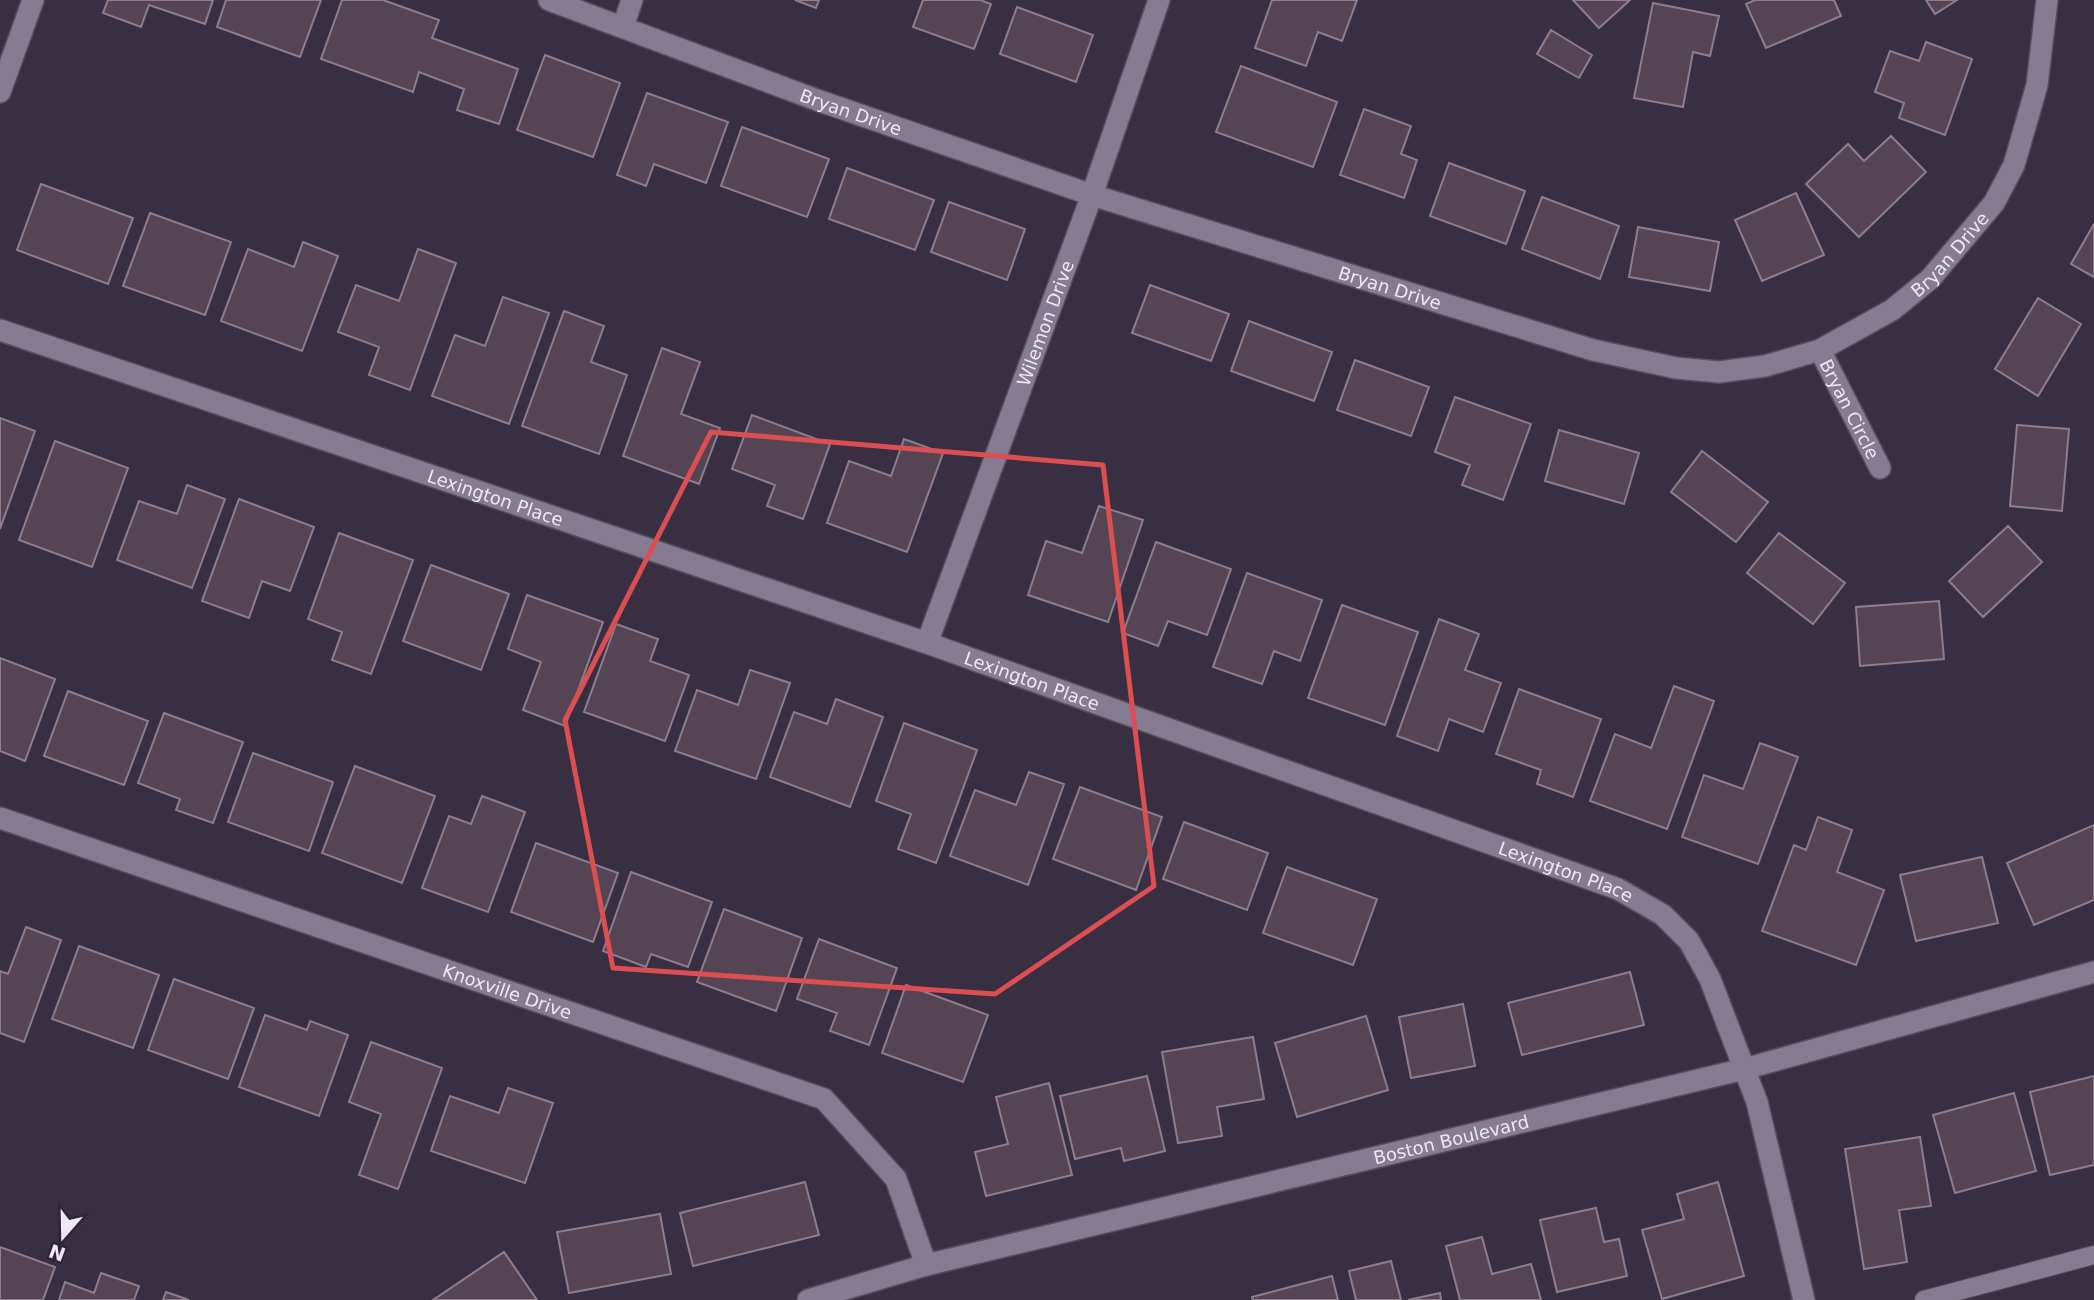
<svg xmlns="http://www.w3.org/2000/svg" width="2094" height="1300" font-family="'DejaVu Sans',sans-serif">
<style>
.building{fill:#554554;stroke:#8e7d8e;stroke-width:2}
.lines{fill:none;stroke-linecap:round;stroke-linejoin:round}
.lane-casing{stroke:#554e5d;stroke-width:20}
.street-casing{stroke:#554e5d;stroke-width:24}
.lane{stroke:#857c91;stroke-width:18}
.street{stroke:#857c91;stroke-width:21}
.marked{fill:none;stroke:#db4e51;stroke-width:5;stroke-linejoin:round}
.labels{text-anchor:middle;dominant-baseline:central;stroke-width:7;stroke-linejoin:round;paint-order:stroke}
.street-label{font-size:18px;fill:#ede8f4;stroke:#2e2638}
</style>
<rect width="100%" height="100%" fill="#383042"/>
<path class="building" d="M108,0H213L205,24L149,5L141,27L103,13Z
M226,0H321L300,57L217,27Z
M342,0H383L439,20L432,38L518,69L499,124L457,110L464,89L419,72L413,92L321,59Z
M795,0H819L816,8Z
M923,0H980L991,4L974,49L913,27Z
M1272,0H1357L1342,41L1318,32L1306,66L1255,48Z
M1573,0H1630L1599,28Z
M1755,0H1834L1841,16L1766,48L1746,4Z
M1926,0H1957L1935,14Z
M1653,3L1719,16L1710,56L1693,52L1683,107L1634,98Z
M1017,7L1093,35L1076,82L1000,54Z
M1551,30L1592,55L1579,78L1537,54Z
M1926,42L1972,59L1945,135L1899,118L1904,103L1875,92L1890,51L1919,61Z
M545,55L620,83L593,157L517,130Z
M1241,66L1337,102L1313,167L1216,132Z
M647,93L728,122L706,183L654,164L646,186L617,175Z
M1364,109L1411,126L1401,154L1417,160L1404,198L1340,175Z
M742,127L829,159L807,217L721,186Z
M1891,136L1926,172L1859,237L1806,184L1848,144L1864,161Z
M1449,163L1525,191L1506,244L1430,216Z
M847,168L934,200L915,250L829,219Z
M41,184L133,218L108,284L17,250Z
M1796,193L1824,255L1762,281L1735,220Z
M1542,197L1619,226L1600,279L1522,249Z
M949,202L1025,229L1007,280L931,252Z
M150,213L231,242L205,315L123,286Z
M2094,224V277L2071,264Z
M1638,227L1719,242L1710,291L1629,277Z
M303,242L338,256L302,351L221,321L248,249L294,267Z
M418,249L456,263L410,390L369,375L379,347L338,332L356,285L399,301Z
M1150,285L1229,314L1211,361L1132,333Z
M503,297L549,313L509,424L432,396L455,335L485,346Z
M2038,298L2081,324L2038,396L1995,369Z
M564,311L604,326L591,362L627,375L599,454L522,426Z
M1249,321L1332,352L1314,401L1231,371Z
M662,348L700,362L681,414L720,428L699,484L623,456Z
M1355,360L1429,387L1411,436L1337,410Z
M1455,397L1531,424L1503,500L1462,485L1470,465L1435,452Z
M752,415L830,444L803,519L767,506L775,485L732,469Z
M0,418L35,431L0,529Z
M2017,425L2069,429L2062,511L2010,506Z
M1559,430L1639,453L1624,504L1545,481Z
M904,439L943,453L907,552L827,523L849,461L891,476Z
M55,441L128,468L92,567L19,540Z
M1702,451L1768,502L1736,542L1671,492Z
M187,485L225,499L192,588L117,560L139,501L177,514Z
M239,499L314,527L290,591L262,581L249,618L202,601Z
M1099,506L1143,520L1108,622L1028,595L1046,541L1082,553Z
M2008,526L2042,562L1983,617L1949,581Z
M339,533L413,560L371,674L332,660L342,632L308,619Z
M1779,533L1845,583L1813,624L1747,573Z
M1156,542L1231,569L1207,635L1168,621L1158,646L1123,633Z
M431,565L509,594L481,670L403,641Z
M1247,573L1322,600L1300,661L1274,651L1262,684L1213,667Z
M527,595L603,622L565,726L523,710L541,662L508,649Z
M1939,601L1944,659L1860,666L1856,607Z
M1342,605L1418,632L1385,725L1308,698Z
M1439,619L1479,634L1465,670L1501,683L1483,732L1449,719L1438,751L1397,736Z
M616,624L658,639L650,661L689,675L665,741L584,712Z
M0,658L55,679L25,761L0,751Z
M750,670L790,683L756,779L675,751L697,690L738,705Z
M1674,686L1714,701L1667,829L1590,801L1615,734L1651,748Z
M1519,689L1601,719L1573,797L1537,784L1541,770L1496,754Z
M68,691L148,721L124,785L44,756Z
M836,699L883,717L850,807L770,777L794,712L827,724Z
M164,713L243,742L213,823L176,810L180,799L138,783Z
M904,723L977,750L936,863L898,849L911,814L876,801Z
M1760,743L1798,757L1758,864L1682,837L1704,775L1743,789Z
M253,753L333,782L309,851L228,822Z
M355,766L435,796L402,883L322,853Z
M1029,772L1064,784L1028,885L950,856L975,790L1016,805Z
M1080,787L1162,817L1136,890L1053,859Z
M482,796L525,812L488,912L422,888L449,816L471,824Z
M1818,817L1852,830L1837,872L1884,890L1856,965L1762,931L1794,845L1806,850Z
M1184,822L1268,853L1247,910L1163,879Z
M2094,825V900L2034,925L2007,863Z
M536,843L618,873L593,942L511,912Z
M1982,857L1998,923L1916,941L1900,875Z
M1287,867L1377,899L1353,965L1263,933Z
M631,872L712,902L688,967L651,954L646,967L603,951Z
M724,909L802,938L776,1011L697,982Z
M26,927L61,940L24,1042L0,1033V971L8,974Z
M819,939L897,968L869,1045L830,1031L837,1013L797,999Z
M79,946L159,975L133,1048L52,1019Z
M1630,972L1644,1025L1522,1055L1508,1003Z
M174,979L254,1008L228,1079L148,1050Z
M906,985L988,1015L963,1082L882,1053Z
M1463,1004L1475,1066L1411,1078L1399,1017Z
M265,1015L307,1030L310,1021L348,1035L319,1116L239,1087Z
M1366,1016L1388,1090L1297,1117L1275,1043Z
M1253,1037L1264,1099L1217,1107L1222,1136L1178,1143L1162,1052Z
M371,1042L442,1068L398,1189L359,1175L381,1114L349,1102Z
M1147,1076L1165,1151L1124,1161L1121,1148L1075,1159L1060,1096Z
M2094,1076V1165L2050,1175L2030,1092Z
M1049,1083L1072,1175L986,1196L975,1152L1008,1144L996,1097Z
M508,1088L553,1103L525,1183L431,1151L450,1096L499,1113Z
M2014,1093L2036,1171L1955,1193L1933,1115Z
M1920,1137L1931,1206L1899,1210L1907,1262L1864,1269L1845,1149Z
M805,1182L819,1235L693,1266L680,1213Z
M1718,1182L1744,1276L1662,1299L1642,1230L1684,1219L1677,1194Z
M1596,1208L1604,1242L1619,1239L1627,1276L1557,1292L1540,1220Z
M660,1214L671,1274L569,1293L557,1232Z
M1482,1237L1492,1274L1531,1264L1541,1300H1460L1446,1246Z
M0,1247L55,1267L43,1300H0Z
M504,1252L537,1300H433Z
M1391,1261L1401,1300H1356L1349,1271Z
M101,1273L139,1286L134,1300H59L65,1282L94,1293Z
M1332,1276L1338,1300H1253L1252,1297Z
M166,1292L189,1300H163Z
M1440,1293L1441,1300H1408Z"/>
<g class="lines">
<defs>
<path id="lane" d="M1924,1300L2094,1255"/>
<g id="street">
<path id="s1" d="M549,0L817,100L1092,195L1593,350L1676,368L1719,372L1765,366L1820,350L1892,310L1930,279L1994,203L2014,165L2037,85L2047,0"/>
<path d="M623,27L632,0"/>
<path d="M0,92L33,0"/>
<path id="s2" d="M0,330L927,643L1618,889L1663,915L1689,941L1710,979L1757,1102L1804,1300"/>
<path id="s3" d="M1820,350L1880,468"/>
<path id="s4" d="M927,643L1092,195L1159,0"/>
<path id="s5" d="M0,818L824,1099L896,1179L926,1265"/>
<path id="s6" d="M808,1300L926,1265L1744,1069L2094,972"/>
</g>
</defs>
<use href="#lane" class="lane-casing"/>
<use href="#street" class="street-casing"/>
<use href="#lane" class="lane"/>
<use href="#street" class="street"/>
</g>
<path class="marked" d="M711,432L1103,465L1154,886L995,994L613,968L565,720Z"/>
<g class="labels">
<g class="street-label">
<text stroke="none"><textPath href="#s1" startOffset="322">Bryan Drive</textPath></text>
<text stroke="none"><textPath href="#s1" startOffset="1496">Bryan Drive</textPath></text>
<text stroke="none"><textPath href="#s1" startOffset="889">Bryan Drive</textPath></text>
<text stroke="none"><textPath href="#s4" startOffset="341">Wilemon Drive</textPath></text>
<text stroke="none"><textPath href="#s3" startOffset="66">Bryan Circle</textPath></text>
<text stroke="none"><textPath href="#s2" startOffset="523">Lexington Place</textPath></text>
<text stroke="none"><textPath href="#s2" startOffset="1090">Lexington Place</textPath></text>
<text stroke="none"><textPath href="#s2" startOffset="1657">Lexington Place</textPath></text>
<text stroke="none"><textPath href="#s5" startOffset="536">Knoxville Drive</textPath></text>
<text stroke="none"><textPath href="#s6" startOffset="663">Boston Boulevard</textPath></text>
</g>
</g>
<g transform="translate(63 1237) rotate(200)" stroke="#2e2638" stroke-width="5" paint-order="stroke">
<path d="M0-5L12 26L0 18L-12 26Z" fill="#ede8f4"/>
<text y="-10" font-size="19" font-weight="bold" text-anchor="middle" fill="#ede8f4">N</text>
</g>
</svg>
